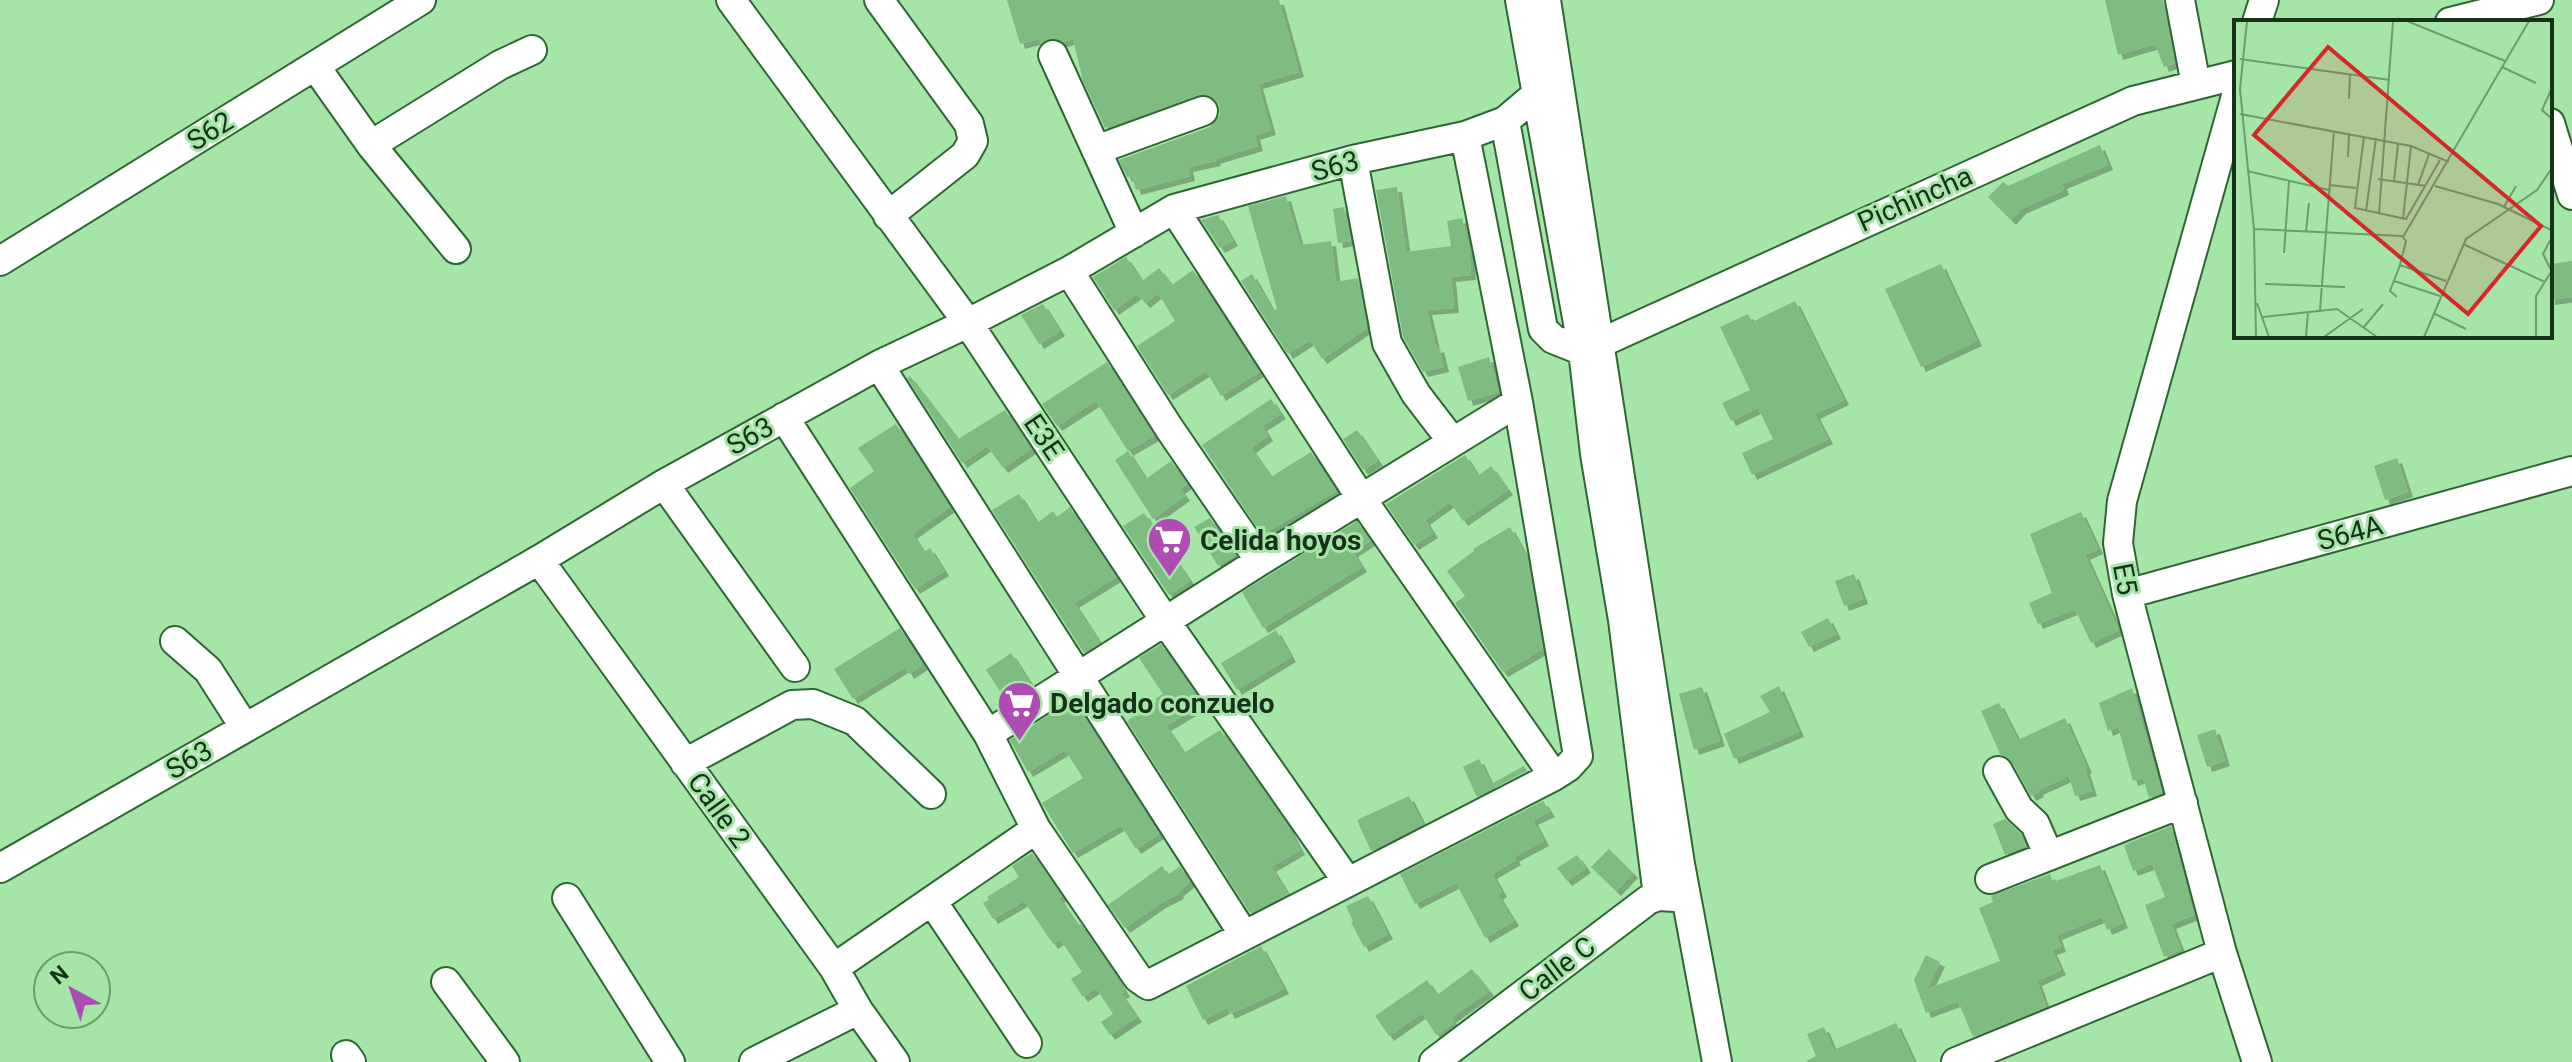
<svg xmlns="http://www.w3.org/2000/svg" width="2572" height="1062" font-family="Roboto,sans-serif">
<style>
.building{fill:#7fbc82;filter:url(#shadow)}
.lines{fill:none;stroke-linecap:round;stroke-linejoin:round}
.minor-casing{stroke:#2d6732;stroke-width:32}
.minor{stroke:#fff;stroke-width:28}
.labels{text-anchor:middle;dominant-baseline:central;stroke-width:6;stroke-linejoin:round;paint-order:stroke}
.street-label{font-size:28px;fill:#18311a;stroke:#a6e5a8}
.poi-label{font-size:28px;font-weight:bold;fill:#18311a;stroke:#a6e5a8;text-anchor:start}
.inset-road{fill:none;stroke:#6d9d6f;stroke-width:2}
.view{fill:#d62828;fill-opacity:0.15;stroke:#d62828;stroke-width:4}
.inset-edge{fill:none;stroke:#18311a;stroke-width:4}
</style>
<defs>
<filter id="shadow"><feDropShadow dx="5" dy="5" stdDeviation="0" flood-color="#0004"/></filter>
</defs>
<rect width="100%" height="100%" fill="#a6e5a8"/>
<path class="building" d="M1007,0H1279L1299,72L1258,84L1271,130L1255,135L1258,146L1215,159L1216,161L1188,167L1190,176L1136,190L1132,176L1127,177L1119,160L1210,127L1220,115L1219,104L1207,94L1198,95L1105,128L1083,81L1073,39L1063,42L1054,38L1041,44L1039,39L1020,44Z
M2105,0H2163L2175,63L2164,67L2155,44L2118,55Z
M2100,145L2108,165L2062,184L2064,190L2021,209L2011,220L1988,197L2003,182L2008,186Z
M1397,187L1406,252L1451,246L1447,221L1462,218L1469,247L1471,275L1451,277L1454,308L1427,310L1436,348L1439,347L1444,367L1423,372L1403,337L1376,190Z
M1286,196L1300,245L1331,241L1336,282L1358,278L1367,328L1322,359L1310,340L1288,354L1241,281L1252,274L1273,311L1277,309L1248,206Z
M1344,207L1351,241L1338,243L1333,209Z
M1218,215L1233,241L1220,248L1201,220Z
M1126,257L1142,281L1159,268L1172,285L1193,270L1259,372L1221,396L1206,371L1168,395L1137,346L1175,321L1158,293L1145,303L1137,294L1114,310L1093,277Z
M2572,261V297L2550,300V264Z
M1941,264L1977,341L1921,367L1885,289Z
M1795,301L1844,400L1815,414L1828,439L1752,475L1742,453L1773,439L1758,408L1731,421L1722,403L1750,390L1720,327L1748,314L1752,322Z
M1043,304L1060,331L1039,344L1021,315Z
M1489,357L1499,392L1468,401L1458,367Z
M1107,362L1154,436L1128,451L1096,401L1057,426L1042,404Z
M910,376L958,439L1005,410L1031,449L1003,468L987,446L962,463L907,378Z
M1271,399L1281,414L1262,426L1268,436L1251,448L1271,477L1311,452L1336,491L1262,535L1202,445Z
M896,424L950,507L912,534L924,552L930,548L944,571L915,589L850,488L874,471L858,448Z
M1357,430L1378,461L1363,470L1343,439Z
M1128,451L1146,479L1171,461L1187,484L1180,489L1185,496L1153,519L1115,460Z
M1465,455L1478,476L1491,466L1508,490L1463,521L1450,502L1425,520L1433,533L1414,545L1386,504Z
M2397,458L2408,492L2385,500L2374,466Z
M1019,494L1037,523L1053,511L1057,517L1070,507L1116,577L1074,603L1100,643L1084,653L992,510Z
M2081,512L2098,549L2085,555L2119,630L2091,643L2075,609L2038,624L2029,603L2052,593L2030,534Z
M1144,513L1190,581L1169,595L1123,526Z
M1210,518L1235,555L1218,566L1194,527Z
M1357,521L1370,541L1353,552L1362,567L1263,628L1242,592Z
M1510,527L1528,560L1543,649L1503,672L1455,603L1465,596L1447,571L1474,551L1473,549Z
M1854,574L1863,599L1844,606L1835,581Z
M1828,618L1836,634L1809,647L1801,632Z
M900,628L923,665L909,674L905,667L853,699L834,669Z
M1276,630L1291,657L1237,690L1221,663Z
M1161,644L1203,704L1166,726L1184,753L1220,730L1286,823L1300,850L1271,867L1288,894L1250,913L1127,721L1157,701L1155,699L1163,694L1139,658Z
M1011,653L1032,686L1007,702L986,670Z
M1779,686L1799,732L1734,759L1724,734L1770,712L1760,696Z
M1702,687L1720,741L1694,750L1679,694Z
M2132,688L2162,793L2149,798L2143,778L2133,781L2118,727L2108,731L2099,703Z
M1073,700L1159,834L1136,849L1121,825L1073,853L1042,803L1083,778L1065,750L1028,772L1010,740Z
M1999,703L2018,740L2065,718L2087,768L2085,769L2092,791L2075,796L2069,776L2038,790L2039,792L2031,796L2012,762L2000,754L1981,711Z
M2215,729L2225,761L2207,767L2197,735Z
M1479,759L1491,784L1524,766L1527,771L1477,797L1463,767Z
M1409,796L1423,824L1371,851L1357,820Z
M1543,801L1550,812L1533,820L1544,841L1514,857L1516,860L1492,874L1502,892L1498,895L1514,921L1485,938L1456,883L1415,904L1400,874Z
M2005,819L2021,834L2026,846L2005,855L1993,824Z
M2171,826L2194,915L2171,924L2181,950L2164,957L2145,905L2165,897L2152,864L2133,871L2124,845Z
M1609,849L1633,873L1616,891L1591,867Z
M1032,853L1062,896L1059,898L1078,926L1081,924L1115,975L1125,992L1121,994L1137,1017L1110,1035L1101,1022L1113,1014L1096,988L1083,997L1071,979L1082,972L1060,939L1053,944L1024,901L993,919L983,903L989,900L987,897L1019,877L1012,866Z
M1577,855L1586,868L1567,881L1557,868Z
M2100,865L2123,923L2107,930L2102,917L2057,935L2061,947L2052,950L2061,970L2037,981L2046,1007L1973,1037L1958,1001L1926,1013L1914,980L1926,955L1940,962L1927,989L2000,961L1979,908L1993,902L1991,896L2050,874L2053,882Z
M1162,866L1168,875L1180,866L1190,882L1178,892L1179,894L1161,903L1125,928L1108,905Z
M1368,896L1388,934L1364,947L1351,922L1353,921L1346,906Z
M1261,946L1284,989L1230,1014L1227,1008L1203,1020L1186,986Z
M1472,969L1489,991L1451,1018L1454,1023L1436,1035L1422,1013L1389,1036L1375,1016L1427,980L1437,995Z
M1896,1023L1914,1062H1805L1816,1056L1807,1034L1824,1027L1834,1050Z"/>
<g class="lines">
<defs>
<path id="minor" d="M731,0L968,323L1166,622L1347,881
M879,0L969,124L973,141L965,155L888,216
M1520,0L1583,351L1595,454L1623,620L1658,896
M1546,0L1680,864L1717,1062
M2180,0L2196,85
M2257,22L2264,0
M2450,22L2539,0
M1053,55L1134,233
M315,66L371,145L456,249
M2236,96L2122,501L2118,543L2127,594L2222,953L2257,1062
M1505,121L1543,329L1553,339L1583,351L2133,101L2236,75
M2550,123L2572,195
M371,145L500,65L532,50
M1096,150L1203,111
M1353,160L1387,343L1416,394L1452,441
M1174,209L1361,498L1554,776
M0,261L421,0
M1069,271L1169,428L1260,561
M879,365L1244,935
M784,417L988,734L1036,829L1138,978L1148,985L1554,776L1568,767L1578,756L1518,402L1465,136
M664,484L795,667
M539,560L834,968L858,1010L895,1062
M2127,594L2572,471
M175,641L208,670L245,728
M988,734L1260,561L1518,402
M685,763L792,705L813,704L855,721L931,794
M1998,771L2019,809L2035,824L2049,856
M0,868L539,560L664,484L879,365L968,323L1069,271L1174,209L1353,160L1465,136L1505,121L1537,94
M1990,879L2183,803
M567,898L670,1062
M932,901L1027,1043
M834,968L1036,829
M446,982L505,1062
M346,1055L351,1062
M754,1062L858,1010
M1434,1062L1648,900L1658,896L1675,897
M1956,1062L2222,953"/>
</defs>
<use href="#minor" class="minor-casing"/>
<use href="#minor" class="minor"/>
</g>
<defs>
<symbol id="supermarket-pin" viewBox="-11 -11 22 30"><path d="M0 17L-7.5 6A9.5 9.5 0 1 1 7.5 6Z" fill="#ae4cb4" stroke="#a6e5a8"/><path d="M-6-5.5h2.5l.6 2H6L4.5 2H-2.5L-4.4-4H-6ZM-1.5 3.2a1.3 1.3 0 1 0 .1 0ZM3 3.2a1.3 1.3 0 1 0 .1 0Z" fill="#fff"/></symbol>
</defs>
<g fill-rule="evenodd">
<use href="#supermarket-pin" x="1144" y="514" width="51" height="69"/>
<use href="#supermarket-pin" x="994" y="678" width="51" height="69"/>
</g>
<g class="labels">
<g class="street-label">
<text transform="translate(210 131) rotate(-32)">S62</text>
<text transform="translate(1335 166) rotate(-15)">S63</text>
<text transform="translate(1915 199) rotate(-24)">Pichincha</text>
<text transform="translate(750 436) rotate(-29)">S63</text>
<text transform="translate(1044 437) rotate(56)">E3E</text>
<text transform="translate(2350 533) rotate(-15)">S64A</text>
<text transform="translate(2125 579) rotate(79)">E5</text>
<text transform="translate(189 760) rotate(-30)">S63</text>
<text transform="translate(719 810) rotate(54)">Calle 2</text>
<text transform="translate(1557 969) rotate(-37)">Calle C</text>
</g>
<g class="poi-label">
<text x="1200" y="540">Celida hoyos</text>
<text x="1050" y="703">Delgado conzuelo</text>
</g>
</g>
<g transform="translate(2234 20)">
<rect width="318" height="318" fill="#a6e5a8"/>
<path class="inset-road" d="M13,1L6,69L20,209L22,317M173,1L271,41M6,39L156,60M268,47L302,63M318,68L308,90L318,99M115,79L116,54M6,94L177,126L215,142M130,116L121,188L172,199L206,140M114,137L115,113M13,151L95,170M144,159L192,166M160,161L164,124M96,165L122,168M184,165L195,134M201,166L264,184L317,210M270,187L282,166M132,191L142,118M145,194L159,1M169,199L177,126M20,209L168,216L172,221L166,245L212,261M72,212L75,183M169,217L295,1M318,217L309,234L318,252M229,224L311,262M50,233L55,161M160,261L206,276M31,264L111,267M163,277L156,271L166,245M23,283L35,317M86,290L100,111M199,293L232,309M29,297L103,289L143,317M130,307L149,284M72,317L74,292M90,317L129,289M190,317L232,219L303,170L318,148M302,317V276L317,252"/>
<path class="view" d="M94,27L307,206L234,294L20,115Z"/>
<rect width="318" height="318" class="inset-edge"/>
</g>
<g transform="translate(72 990) rotate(320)"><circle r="38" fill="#a6e5a8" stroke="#6d9d6f" stroke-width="2"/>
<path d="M0-6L14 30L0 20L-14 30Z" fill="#ae4cb4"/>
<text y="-12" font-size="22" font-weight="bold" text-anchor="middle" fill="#18311a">N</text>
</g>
</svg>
